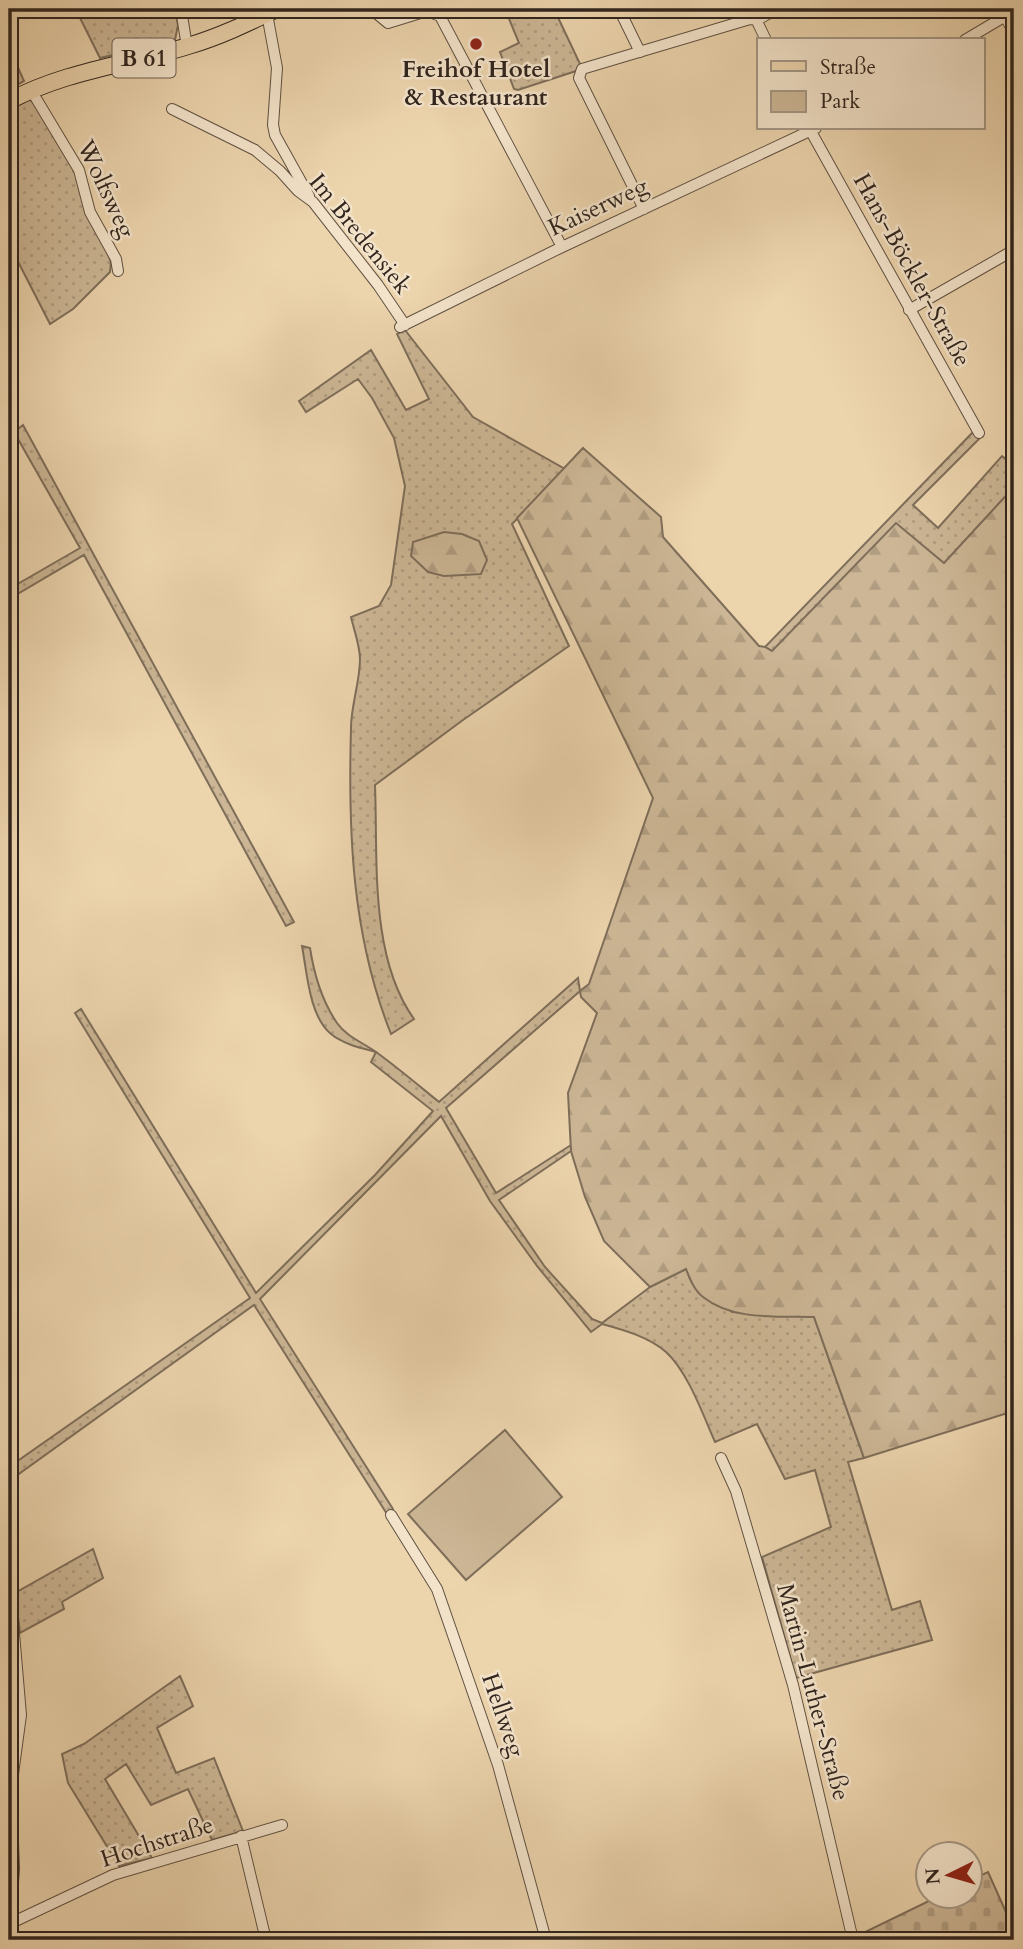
<svg xmlns="http://www.w3.org/2000/svg" width="1023" height="1949" font-family="Cardo,serif">
<style>
.grass{fill:url(#grass-dots);stroke:#7e6e5a;stroke-width:2}
.forest{fill:url(#forest-firs);stroke:#7e6e5a;stroke-width:2}
.cemetery{fill:url(#cemetery-stones);stroke:#7e6e5a;stroke-width:2}
.green{fill:#ccb695;stroke:#7e6e5a;stroke-width:2}
.lines{fill:none;stroke-linecap:round;stroke-linejoin:round}
.street-casing{stroke:#605142;stroke-width:12}
.primary-casing{stroke:#31251e;stroke-width:18}
.street{stroke:#f3e3ca;stroke-width:10}
.primary{stroke:#ecd4ad;stroke-width:16}
.poi-dot{fill:#8f2418;stroke:#f3e3ca;stroke-width:2.5}
.labels{text-anchor:middle;dominant-baseline:central;stroke-width:5;stroke-linejoin:round;paint-order:stroke}
.shield{fill:#f3e3ca;stroke:#6b5e52;stroke-width:2}
.shield-label{font-size:23px;font-weight:bold;fill:#31251e}
.poi-label{font-size:24px;font-weight:bold;fill:#31251e;stroke:#f3e3ca}
.street-label{font-size:24px;fill:#31251e;stroke:#f3e3ca}
</style>
<defs>
<pattern id="grass-dots" width="8" height="8" patternUnits="userSpaceOnUse" patternTransform="scale(1.75)"><rect width="8" height="8" fill="#ccb695"/><path d="M2 2h.1M6 6h.1" fill="none" stroke="#b09c80" stroke-width="1.8" stroke-linecap="round"/></pattern>
<pattern id="forest-firs" width="22" height="20" patternUnits="userSpaceOnUse" patternTransform="scale(1.75)"><rect width="22" height="20" fill="#ccb695"/><path d="M5 1l3.5 6h-7zM16 11l3.5 6h-7z" fill="#b09c80"/></pattern>
<pattern id="cemetery-stones" width="16" height="16" patternUnits="userSpaceOnUse" patternTransform="scale(1.75)"><rect width="16" height="16" fill="#ccb695"/><path d="M2 7V4a2 2 0 0 1 4 0v3zM10 15v-3a2 2 0 0 1 4 0v3z" fill="#b09c80"/></pattern>
</defs>
<rect width="100%" height="100%" fill="#ecd4ad"/>
<filter id="stains"><feTurbulence type="fractalNoise" baseFrequency=".00286" numOctaves="4"/><feColorMatrix values="0 0 0 0 .2 0 0 0 0 .09 0 0 0 0 .02 0 0 0 .5 -.17"/></filter>
<radialGradient id="worn" r=".72"><stop offset=".6" stop-color="#630" stop-opacity="0"/><stop offset="1" stop-color="#630" stop-opacity=".3"/></radialGradient>
<path class="grass" d="M91,9H175L178,25L175,40L100,58L79,16Z
M505,9H554L581,66L576,71L518,90L514,89L500,52L519,43Z
M9,47L24,81L9,89Z
M31,95L76,171L111,262L110,272L73,309L50,324L9,244V108Z
M405,330L473,417L565,469L512,524L569,646L463,720L375,785C378,858 369,956 414,1019L391,1034C352,936 348,833 351,728C351,705 360,682 360,659C360,646 354,630 351,617L379,606L391,585L405,486L394,438L372,398L358,379L306,412L299,401L371,350L406,410L429,399L397,334Z
M23,425L294,922L286,926L84,555L9,599V589L80,548L14,432Z
M973,432L979,439L913,505L938,528L1002,456L1014,465V487L944,564L772,651L765,647Z
M302,946L310,948C314,974 322,1001 337,1023C347,1037 362,1042 376,1052C397,1067 418,1085 439,1102L578,978L580,991L446,1108L496,1193L571,1145V1151L499,1200L545,1267L592,1319L602,1323L650,1287L686,1269L692,1283L732,1312L814,1317L864,1458L848,1462L892,1610L920,1601L932,1640L796,1678L762,1557L831,1527L815,1470L785,1479L757,1424L715,1442C703,1415 688,1372 666,1352C649,1337 624,1330 602,1324L591,1332L537,1266L490,1201L441,1116L260,1299L393,1509L387,1514L254,1305L9,1481V1467L250,1298L75,1013L81,1009L256,1293L375,1175L433,1111L371,1062L376,1052C361,1048 343,1044 331,1034C309,1016 307,972 302,946Z
M93,1549L103,1578L62,1602L64,1609L20,1633L15,1593Z
M180,1676L193,1706L157,1728L176,1773L214,1758L243,1831L212,1840L188,1789L151,1805L126,1764L105,1779L152,1858L119,1866L68,1783L62,1754L84,1744Z"/>
<path class="forest" d="M583,448L661,517L663,537L759,646L765,647L772,651L896,523L944,563L1014,487V1411L864,1458L814,1317C778,1316 733,1321 703,1297C694,1290 690,1279 686,1269L650,1287L604,1241L585,1197L571,1151L568,1093L597,1013L581,997L580,991L589,984L653,798L517,518Z
M444,532L462,534L479,541L487,560L481,574L444,576L428,572L411,556L413,542Z"/>
<path class="cemetery" d="M988,1872L1014,1930V1940H858L861,1934L937,1897L970,1896L971,1880Z"/>
<path class="green" d="M505,1430L562,1497L466,1580L408,1514Z"/>
<g class="lines">
<defs>
<path id="street" d="M181,9L187,47
M371,9L388,23L427,11L440,16L562,247
M619,9L640,52
M751,9L766,40
M1001,9L1014,33
M267,14L277,68L273,125L275,135L309,196
M965,40L1014,11
M31,90L79,170L90,212L116,259L118,271
M172,109L255,150L280,171L298,191L313,202L378,285L405,325
M809,128L979,433
M644,209L579,78L582,69L750,19L757,20L777,9
M909,310L1014,250
M400,327L560,248L816,128
M721,1458L736,1491L793,1685L853,1940
M391,1515L437,1589L498,1765L546,1940
M9,1575L21,1715L11,1789L14,1869L9,1936
M241,1836L266,1940
M9,1924L113,1875L282,1825"/>
<path id="primary" d="M9,101C68,70 126,65 188,46C219,37 248,23 277,9"/>
</defs>
<use href="#street" class="street-casing"/>
<use href="#primary" class="primary-casing"/>
<use href="#street" class="street"/>
<use href="#primary" class="primary"/>
</g>
<circle class="poi-dot" cx="476" cy="44" r="7"/>
<g class="labels">
<rect class="shield" x="112.5" y="38.5" width="63" height="39" rx="5"/>
<g class="shield-label">
<text x="144" y="58">B 61</text>
</g>
<g class="poi-label">
<text x="476" y="69">Freihof Hotel<tspan x="476" dy="28">&amp; Restaurant</tspan></text>
</g>
<g class="street-label">
<text transform="translate(106 189) rotate(65)">Wolfsweg</text>
<text transform="translate(598 207) rotate(-25)">Kaiserweg</text>
<text transform="translate(360 234) rotate(51)">Im Bredensiek</text>
<text transform="translate(912 270) rotate(61)">Hans-Böckler-Straße</text>
<text transform="translate(813 1692) rotate(75)">Martin-Luther-Straße</text>
<text transform="translate(503 1715) rotate(71)">Hellweg</text>
<text transform="translate(157 1842) rotate(-18)">Hochstraße</text>
</g>
</g>
<rect width="1023" height="1949" fill="none" stroke="#ecd4ad" stroke-width="35"/>
<rect x="10" y="10" width="1002" height="1928" fill="none" stroke="#31251e" stroke-width="3.5"/>
<rect x="18" y="18" width="988" height="1914" fill="none" stroke="#31251e" stroke-width="2"/>
<rect x="757" y="38" width="228" height="91" fill="#f3e3ca" stroke="#a59785" stroke-width="2"/>
<rect x="771" y="61" width="35" height="10" fill="#ecd4ad" stroke="#a59785" stroke-width="2"/>
<text x="820" y="74" font-size="21" fill="#31251e">Straße</text>
<rect x="771" y="91" width="35" height="21" fill="#ccb695" stroke="#a59785" stroke-width="2"/>
<text x="820" y="108" font-size="21" fill="#31251e">Park</text>
<g transform="translate(949 1875) rotate(265)"><circle r="33" fill="#f3e3ca" stroke="#a59785" stroke-width="2"/>
<path d="M0-5L12 26L0 18L-12 26Z" fill="#8f2418"/>
<text y="-10" font-size="19" font-weight="bold" text-anchor="middle" fill="#31251e">N</text>
</g>
<rect width="100%" height="100%" filter="url(#stains)"/>
<rect width="100%" height="100%" fill="url(#worn)"/>
</svg>
